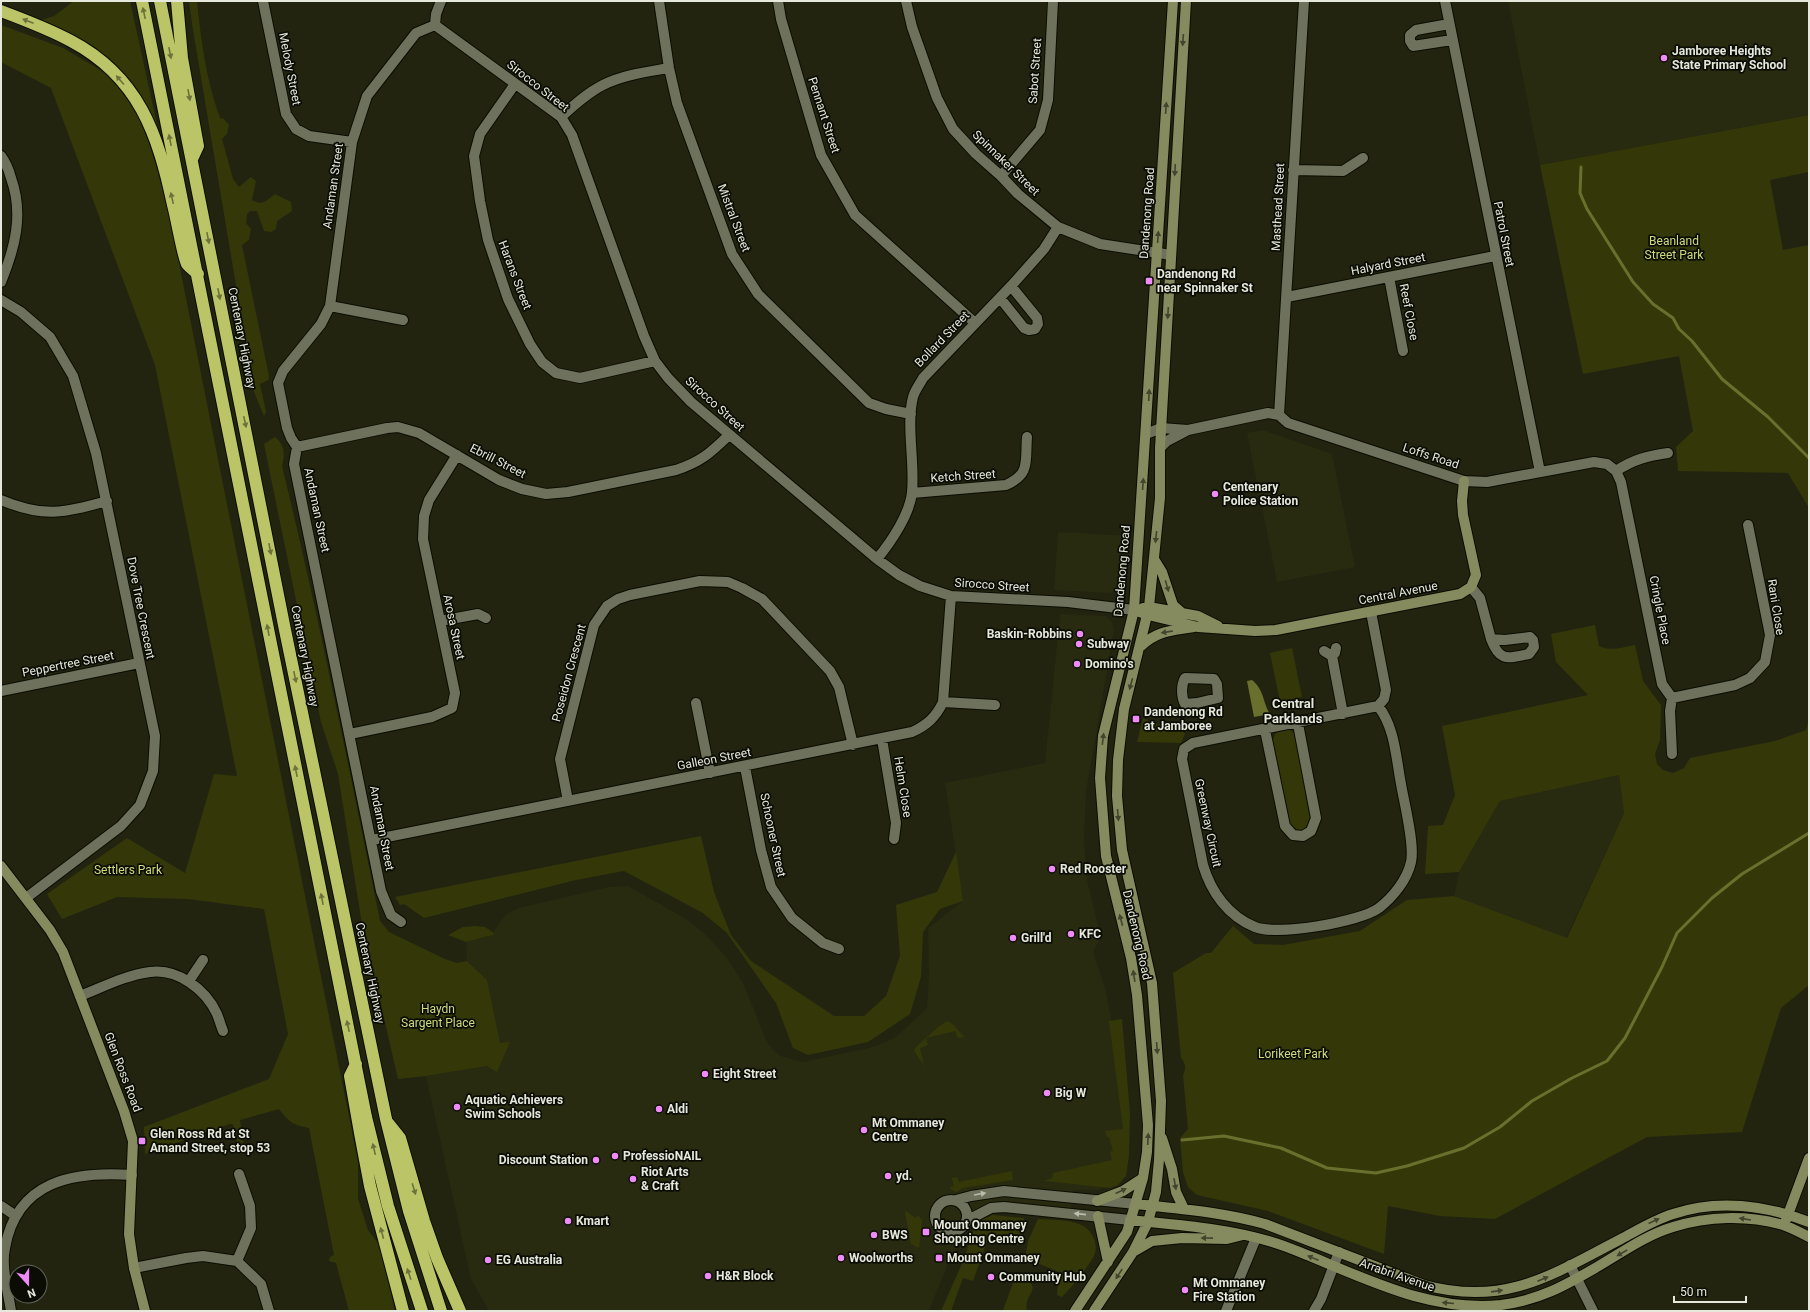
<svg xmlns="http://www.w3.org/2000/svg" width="1810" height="1312" font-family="Roboto,sans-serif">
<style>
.built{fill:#282b10}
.green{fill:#343809}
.water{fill:#69702d}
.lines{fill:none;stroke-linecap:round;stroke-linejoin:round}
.stream{stroke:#69702d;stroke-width:3}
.street-casing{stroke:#0b0d00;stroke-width:12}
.secondary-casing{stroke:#0b0d00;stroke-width:12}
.highway-casing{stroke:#0b0d00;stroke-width:14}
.street{stroke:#6e715b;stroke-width:10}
.secondary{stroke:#858a5f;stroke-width:10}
.highway{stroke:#bbc567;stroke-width:12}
.oneway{fill:#6c723b}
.oneway2{fill:#42452d}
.oneway3{fill:#bbbeae}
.poi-dot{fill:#ef8bf7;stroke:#0b0d05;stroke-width:1.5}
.labels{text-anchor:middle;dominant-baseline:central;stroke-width:3.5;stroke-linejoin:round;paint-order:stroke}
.poi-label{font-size:12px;font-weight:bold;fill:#e5e8db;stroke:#0b0d05;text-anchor:start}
.street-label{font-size:12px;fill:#e5e8db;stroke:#0b0d05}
.park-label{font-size:12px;fill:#d0dc7c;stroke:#0b0d05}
.neighbourhood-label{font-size:13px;font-weight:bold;fill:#e5e8db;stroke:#0b0d05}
</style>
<rect width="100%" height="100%" fill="#222410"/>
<path class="built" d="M1508,1H1809V115L1540,165Z
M1263,430L1332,454L1355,567L1277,582L1247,433Z
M1058,532L1130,536L1126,583L1123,587L1118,591L1110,593L1054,590Z
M1060,614L1106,616L1112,622L1114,629L1086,792L1084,839L1087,880L1101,937L1093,952L1105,988L1125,1089L1126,1156L1117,1182L1099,1190H1073L1070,1219L997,1212L991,1213L974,1222L964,1233L949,1261L929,1311H489L471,1279L426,1076L487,1066V980L467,961L466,942L491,936L499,923L508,913L519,908L609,887L628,886L688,920L708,937L727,958L744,985L767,1042L773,1050L781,1056L803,1062L873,1047L895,1038L927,1008L929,973L928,928L963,901L945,783L1045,763Z
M1619,775L1624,813L1566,938L1454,896L1459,872L1500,801Z"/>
<path class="green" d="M74,1H130L158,129L153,126L132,84L95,47L72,35L38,21L54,16Z
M189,1H197C201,41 206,80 220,118L224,119L229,125L227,134L222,139L233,179L239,187L251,177L256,181L252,200C264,206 265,201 275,194L291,202L292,211L277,221L276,229L271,232L264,231L257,211H250L247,214L246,223L251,229L249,240L242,245L269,376L268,380L260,384L266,412L264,416L254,392L192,24Z
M1,25L63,48L107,74L134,106L151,137L161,173L358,1162V1199L368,1230L380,1246L395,1311H349L336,1263L329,1261L330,1257L334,1255L309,1128C293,1125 289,1122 279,1109L240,1120L245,1153L240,1154L233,1124H230L145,1154L144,1127L269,1079L288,1034L264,909L188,899L117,897L62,919L47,894L127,838L185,873L214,774L237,776L155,365L51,88L1,62Z
M1809,115V172L1770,180L1783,250L1809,245V508L1788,473L1678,471L1676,447L1693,431L1679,356L1583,374L1540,165Z
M275,437C285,445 285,454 282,466C319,617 349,769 380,921L389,932L445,959L457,963L467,961L487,980L500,1043L510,1042L497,1072L487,1066L426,1076L398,1079L361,918L338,774L321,722L264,444Z
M1595,625L1599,646C1610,652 1623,647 1635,645L1643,681L1661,705L1660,740L1655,754L1657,764L1663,770L1673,773L1684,768L1690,758L1775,741L1806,730L1809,719V985L1781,1008L1742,1132L1647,1137L1495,1219L1440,1216L1388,1206L1384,1254L1268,1211L1197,1195L1188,1187L1183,1172L1180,1138L1188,1129L1183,1075C1186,1068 1186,1064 1181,1058L1173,973L1206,953H1211L1233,926L1254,944L1283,945L1360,931L1407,900L1454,896L1567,938L1624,813L1619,775L1500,801L1459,872L1425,874L1428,826L1443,825L1455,795L1442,726L1588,695L1556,662L1551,634Z
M1292,648L1302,697L1280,702L1270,653Z
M1143,718L1154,724L1179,726L1185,734L1181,743L1137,742Z
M1285,730H1290L1296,735L1312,818L1308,827C1300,833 1295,830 1289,823L1272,741L1276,733Z
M701,836L714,892L731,935L751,961L834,1016H864L886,996L900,956L896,905L937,892L956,852L963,901L940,909L923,932L921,977L910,1014L868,1042L808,1055L793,1048L776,1003L727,933L703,913L624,871L576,880L424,918L404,904L400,905L395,897Z
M475,926L485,927L494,933L493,935L466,942L448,935L463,927Z
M1122,1019L1130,1113L1129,1155L1126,1176L1118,1185L1110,1188L1044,1181L1052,1178L1053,1173L1112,1160L1110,1152L1113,1151L1109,1137H1107L1105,1131L1123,1129L1109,1021Z
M947,1021C955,1023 958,1032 965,1037L958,1038L955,1031L926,1038L928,1045L920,1048L927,1079L923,1064L914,1051L915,1048L938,1027Z
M1012,1171L1013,1180L963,1188L956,1192L951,1189L950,1187L954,1186L952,1178L957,1177L959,1182Z
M906,1211L916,1218L918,1215L922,1220L919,1248L911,1244L905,1213Z
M993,1215L1024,1218L1025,1225L1018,1245L990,1233L973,1281L963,1278L951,1311H941L964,1259L974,1227L979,1221Z
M1038,1219C1051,1220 1069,1219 1081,1225C1091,1229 1098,1242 1095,1253C1093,1262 1069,1290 1062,1297L1057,1295L1059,1272L1025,1258L1028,1241Z
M1016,1275C1049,1288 1022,1292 1027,1311L1003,1310Z"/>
<path class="water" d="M1252,680C1265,691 1262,701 1270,714L1254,717L1247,681Z"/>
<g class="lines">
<path class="stream" d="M1581,167L1580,193L1587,209L1633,282L1653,304L1673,318L1679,329L1692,341L1722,379L1768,417L1809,458
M1182,1140L1224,1136L1281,1148L1327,1168L1376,1173L1407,1166L1464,1148L1500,1127L1532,1101L1572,1078L1607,1061L1625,1038L1662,967L1677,933L1712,898L1742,874L1809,833"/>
<defs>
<path id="street" d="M263,1L286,114L296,129L309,136L352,142
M659,1L669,68L677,103L732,254L758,294L869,403L886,409L911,414
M778,1L781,19L821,155L855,215L975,323
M906,1L912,27L937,98L953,129L976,154L1001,176L1018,194L1058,227L1100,244L1171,255
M1445,1L1540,472
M1449,24L1416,30L1410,35V41L1413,46L1452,40
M435,25L561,117L572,135L644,336L655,361L668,378L691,402L877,559L899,575L920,586L951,596L1068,602L1134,610
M515,84L480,134L474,156L480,201L488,240L508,299L530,344L542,362L556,373L580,378L655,361
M561,117C573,106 587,93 603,85C623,75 646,72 669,68
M1,156C6,163 9,170 11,178C24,214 15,248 1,282
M1293,170L1343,171L1363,158
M1001,176L1040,130L1048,100L1053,1
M1389,277L1403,351
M1287,297L1495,256
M1000,298L1024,328L1029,330L1035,329L1038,324L1037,318L1011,286
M1,300L21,312L50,337L73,376L96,453L155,736L153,771L140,805L121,826L26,898
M330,306L403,320
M1279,415L1304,1
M1146,434L1161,428L1188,430L1268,413L1279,415L1288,423L1464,481L1487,482L1594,462L1607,464L1616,471C1634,459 1648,456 1668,453
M297,447L387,428L398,427L419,433L499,480L522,489L546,494L568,492L676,470C701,462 710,453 729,435
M1160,448L1167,441L1188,430
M1616,471L1621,482L1662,684L1672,698L1670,711L1672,754
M912,493L1006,485C1031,474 1025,461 1027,437
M1,500C44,518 63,513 107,501
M877,559C891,542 910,514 912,492C915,464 906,424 913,397C915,390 920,384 923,378L1011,286L1044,249L1058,227
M1471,587L1480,598L1491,639L1505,640L1530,637L1533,640L1534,647L1529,654C1508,658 1500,663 1491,639
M1371,612L1386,690L1384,699L1378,706C1395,727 1396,758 1401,784C1404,802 1415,845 1411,862C1407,880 1393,897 1379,908C1360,922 1277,936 1255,927C1228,916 1211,892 1203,865L1182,759L1184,749L1193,743L1378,706
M440,621L478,614L486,618
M1324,651L1332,656L1335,653L1336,648
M1332,656L1343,714
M1185,678L1214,679L1217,684L1218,698L1197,703L1185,704C1181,697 1181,685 1185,678Z
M1,691L139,663
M1672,698L1735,685L1750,678L1765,662L1770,635L1748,525
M943,702L995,705
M696,703L710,773
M1265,730L1285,826L1293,835L1303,836L1311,831L1316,818L1298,724
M350,734L432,717L452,708L455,693L423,539L424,516L429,500L457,455
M882,739L896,823L894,839
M745,767L761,850L771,887L792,918L823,943L839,949
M568,801L560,759L594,625L607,606L618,599L630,595L700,581L728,582L742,588L762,599L830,671L839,687L853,745
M372,840L912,732C927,725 936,717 943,702L951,596
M401,922L391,915L381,891L294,464L297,447L291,438L287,428L278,383L283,371L321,324L330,306L352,142L367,96L416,33L435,25L436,14L441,1
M189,981L203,960
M80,996C103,987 126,975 150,972C178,968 206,990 217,1014C219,1019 221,1026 223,1031
M956,1200L971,1196L1004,1191L1136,1204
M935 1216a16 16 0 1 1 32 0a16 16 0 1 1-32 0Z
M1,1206L16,1216
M966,1221L991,1208L1004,1207L1130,1220
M237,1261L251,1228L250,1206L239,1174
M1570,1265L1593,1311
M134,1268L186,1258L203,1256L237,1261L261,1284L269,1311
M11,1311C8,1291 1,1267 5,1248C17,1180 74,1171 132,1175
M1226,1311L1256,1238
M1314,1311L1321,1299L1339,1252"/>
<path id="secondary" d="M1154,559L1162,572L1173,605L1181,612
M1143,608L1149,607L1198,616L1218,626
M1134,610L1148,615L1198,627L1255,631L1276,630L1460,594L1471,587L1476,575L1463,515L1462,501L1464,481
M1141,646C1158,630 1172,631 1194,627
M1,866L50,930L63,952L124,1111L133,1141L129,1234L134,1268L145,1311
M1162,1138L1172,1169L1176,1192L1184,1209
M1097,1201L1123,1191L1143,1178
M1136,1204C1180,1209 1223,1212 1265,1224L1424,1285C1505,1307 1552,1275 1621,1239C1638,1230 1654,1220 1673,1214C1717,1199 1766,1205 1809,1222
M1098,1216L1108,1262
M1130,1220C1178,1225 1226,1228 1272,1242C1286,1246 1299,1252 1312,1257C1373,1282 1434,1312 1501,1305C1540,1300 1564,1286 1597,1267C1621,1253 1646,1235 1673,1227C1708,1216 1747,1215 1783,1225C1792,1228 1801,1233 1809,1237
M1786,1220L1809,1158
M1133,1252L1152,1241L1182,1238L1227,1239L1243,1235
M1075,1311L1127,1232L1143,1178L1147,1152L1148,1125L1137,995L1131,958L1106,856L1100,778L1103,736L1134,610L1173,1
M1094,1311L1133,1252L1148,1222L1156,1192L1159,1160L1161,1101L1152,983L1122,850L1117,796L1118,760L1124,709L1149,607L1160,498V448L1186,1"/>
<path id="highway" d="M142,1L366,1117L388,1206L422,1311
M160,1L285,630L386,1119L409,1211L441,1311
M177,1L182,58L198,146L192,159
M1,11C25,20 49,29 71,41C139,77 158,134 173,205C176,215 183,257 187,264C190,268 195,271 198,274
M356,1064L350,1076L360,1133L370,1186L403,1311
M388,1123L400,1138L424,1221L437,1258L460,1311"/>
</defs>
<use href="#street" class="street-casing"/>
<use href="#secondary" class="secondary-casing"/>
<use href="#highway" class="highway-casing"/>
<use href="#street" class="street"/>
<use href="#secondary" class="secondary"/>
<use href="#highway" class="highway"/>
</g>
<defs><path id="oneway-solid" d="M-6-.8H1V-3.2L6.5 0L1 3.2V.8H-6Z"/></defs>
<g class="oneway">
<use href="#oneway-solid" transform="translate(144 13) rotate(-102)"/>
<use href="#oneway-solid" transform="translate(28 21) rotate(-159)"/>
<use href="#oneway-solid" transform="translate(170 53) rotate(79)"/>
<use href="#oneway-solid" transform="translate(120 80) rotate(-131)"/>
<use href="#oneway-solid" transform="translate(189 95) rotate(80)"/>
<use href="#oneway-solid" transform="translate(170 140) rotate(-101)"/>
<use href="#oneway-solid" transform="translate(172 198) rotate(-103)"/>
<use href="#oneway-solid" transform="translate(208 238) rotate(79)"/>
<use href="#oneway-solid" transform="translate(219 294) rotate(79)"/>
<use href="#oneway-solid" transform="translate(245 422) rotate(78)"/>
<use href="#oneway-solid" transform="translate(270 549) rotate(79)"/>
<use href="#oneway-solid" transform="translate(268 630) rotate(-101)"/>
<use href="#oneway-solid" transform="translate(295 677) rotate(78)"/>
<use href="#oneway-solid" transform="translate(296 771) rotate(-101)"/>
<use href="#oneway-solid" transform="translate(322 899) rotate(-101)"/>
<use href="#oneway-solid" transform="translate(348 1026) rotate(-102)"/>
<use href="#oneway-solid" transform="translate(374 1149) rotate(-103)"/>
<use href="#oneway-solid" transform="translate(414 1189) rotate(73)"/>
<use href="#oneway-solid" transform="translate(382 1233) rotate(-105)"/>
<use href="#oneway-solid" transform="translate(409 1274) rotate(-109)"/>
</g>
<g class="oneway2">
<use href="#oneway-solid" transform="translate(1183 40) rotate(94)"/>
<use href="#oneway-solid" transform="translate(1166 108) rotate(-86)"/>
<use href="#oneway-solid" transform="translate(1175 170) rotate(93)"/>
<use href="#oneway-solid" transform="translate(1158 237) rotate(-86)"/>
<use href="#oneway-solid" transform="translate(1168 313) rotate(93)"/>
<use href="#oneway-solid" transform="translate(1149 395) rotate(-87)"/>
<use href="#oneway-solid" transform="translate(1143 484) rotate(-86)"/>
<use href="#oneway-solid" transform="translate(1156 537) rotate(96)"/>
<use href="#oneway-solid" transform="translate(1167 586) rotate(74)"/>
<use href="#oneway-solid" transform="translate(1167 632) rotate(171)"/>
<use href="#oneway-solid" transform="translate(1131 684) rotate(105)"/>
<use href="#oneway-solid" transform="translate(1103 739) rotate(-83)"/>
<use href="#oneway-solid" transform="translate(1118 815) rotate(85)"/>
<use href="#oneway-solid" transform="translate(1121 920) rotate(-105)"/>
<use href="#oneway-solid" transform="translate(1134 976) rotate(-99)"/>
<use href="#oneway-solid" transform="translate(1157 1048) rotate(86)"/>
<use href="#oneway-solid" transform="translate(1148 1139) rotate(-87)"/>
<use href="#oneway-solid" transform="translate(1175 1184) rotate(80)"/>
<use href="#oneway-solid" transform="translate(1121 1191) rotate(-25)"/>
<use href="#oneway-solid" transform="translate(1745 1219) rotate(-171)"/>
<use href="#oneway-solid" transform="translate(1654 1221) rotate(-25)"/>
<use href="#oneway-solid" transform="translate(1207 1238) rotate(-179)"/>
<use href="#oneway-solid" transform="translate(1622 1253) rotate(150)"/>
<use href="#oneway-solid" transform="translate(1313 1258) rotate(-158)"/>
<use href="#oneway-solid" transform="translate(1119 1274) rotate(123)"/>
<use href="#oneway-solid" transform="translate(1543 1279) rotate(-23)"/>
<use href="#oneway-solid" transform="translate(1497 1291) rotate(-8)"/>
<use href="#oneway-solid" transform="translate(1448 1303) rotate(-175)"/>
</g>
<g class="oneway3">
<use href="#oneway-solid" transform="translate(980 1194) rotate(-10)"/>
<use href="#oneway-solid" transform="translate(1080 1214) rotate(-174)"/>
</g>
<g class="poi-dot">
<circle cx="1664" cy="58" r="4"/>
<rect x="1145" y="277" width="8" height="8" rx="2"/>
<circle cx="1215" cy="494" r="4"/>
<circle cx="1080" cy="634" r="4"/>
<circle cx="1079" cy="644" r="4"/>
<circle cx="1077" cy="664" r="4"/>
<rect x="1132" y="715" width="8" height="8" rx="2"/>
<circle cx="1052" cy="869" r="4"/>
<circle cx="1071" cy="934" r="4"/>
<circle cx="1013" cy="938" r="4"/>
<circle cx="705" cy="1074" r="4"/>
<circle cx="1047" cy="1093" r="4"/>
<circle cx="457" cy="1107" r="4"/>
<circle cx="659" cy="1109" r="4"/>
<circle cx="864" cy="1130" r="4"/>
<rect x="138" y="1137" width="8" height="8" rx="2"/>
<circle cx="615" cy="1156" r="4"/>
<circle cx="596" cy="1160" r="4"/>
<circle cx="888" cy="1176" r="4"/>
<circle cx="633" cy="1179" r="4"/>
<circle cx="568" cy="1221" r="4"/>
<rect x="922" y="1228" width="8" height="8" rx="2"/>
<circle cx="874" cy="1235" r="4"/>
<circle cx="841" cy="1258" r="4"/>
<rect x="935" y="1254" width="8" height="8" rx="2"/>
<circle cx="488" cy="1260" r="4"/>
<circle cx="708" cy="1276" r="4"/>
<circle cx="991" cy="1277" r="4"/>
<circle cx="1185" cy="1290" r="4"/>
</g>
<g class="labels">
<g class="poi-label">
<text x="1672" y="51">Jamboree Heights<tspan x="1672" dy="14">State Primary School</tspan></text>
<text x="1157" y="274">Dandenong Rd<tspan x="1157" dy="14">near Spinnaker St</tspan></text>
<text x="1223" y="487">Centenary<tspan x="1223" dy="14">Police Station</tspan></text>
<text x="1072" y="634" text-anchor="end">Baskin-Robbins</text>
<text x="1087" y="644">Subway</text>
<text x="1085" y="664">Domino's</text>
<text x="1144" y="712">Dandenong Rd<tspan x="1144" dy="14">at Jamboree</tspan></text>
<text x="1060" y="869">Red Rooster</text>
<text x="1079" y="934">KFC</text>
<text x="1021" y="938">Grill'd</text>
<text x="713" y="1074">Eight Street</text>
<text x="1055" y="1093">Big W</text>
<text x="465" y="1100">Aquatic Achievers<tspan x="465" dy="14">Swim Schools</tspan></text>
<text x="667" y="1109">Aldi</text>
<text x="872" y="1123">Mt Ommaney<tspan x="872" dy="14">Centre</tspan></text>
<text x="150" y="1134">Glen Ross Rd at St<tspan x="150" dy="14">Amand Street, stop 53</tspan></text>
<text x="623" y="1156">ProfessioNAIL</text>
<text x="588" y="1160" text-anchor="end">Discount Station</text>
<text x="641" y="1172">Riot Arts<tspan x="641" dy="14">&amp; Craft</tspan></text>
<text x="896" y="1176">yd.</text>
<text x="576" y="1221">Kmart</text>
<text x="934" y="1225">Mount Ommaney<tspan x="934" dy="14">Shopping Centre</tspan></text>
<text x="882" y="1235">BWS</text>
<text x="849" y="1258">Woolworths</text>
<text x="947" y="1258">Mount Ommaney</text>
<text x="496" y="1260">EG Australia</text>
<text x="716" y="1276">H&amp;R Block</text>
<text x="999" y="1277">Community Hub</text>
<text x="1193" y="1283">Mt Ommaney<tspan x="1193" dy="14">Fire Station</tspan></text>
</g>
<g class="street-label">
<text transform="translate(290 69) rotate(79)">Melody Street</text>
<text transform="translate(1035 71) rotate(-86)">Sabot Street</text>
<text transform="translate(538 86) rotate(38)">Sirocco Street</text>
<text transform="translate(824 115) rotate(72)">Pennant Street</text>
<text transform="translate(1006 163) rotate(44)">Spinnaker Street</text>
<text transform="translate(333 186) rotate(-82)">Andaman Street</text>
<text transform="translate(1278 207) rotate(-87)">Masthead Street</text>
<text transform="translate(1147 213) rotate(-86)">Dandenong Road</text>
<text transform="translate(734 218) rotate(69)">Mistral Street</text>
<text transform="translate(1504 234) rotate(79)">Patrol Street</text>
<text transform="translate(1388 264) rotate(-11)">Halyard Street</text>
<text transform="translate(515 275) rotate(69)">Harans Street</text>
<text transform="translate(1409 312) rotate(79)">Reef Close</text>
<text transform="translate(242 338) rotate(79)">Centenary Highway</text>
<text transform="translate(942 339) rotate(-46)">Bollard Street</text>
<text transform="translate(715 404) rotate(42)">Sirocco Street</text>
<text transform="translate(1431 456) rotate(18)">Loffs Road</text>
<text transform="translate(498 461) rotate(27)">Ebrill Street</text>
<text transform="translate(963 476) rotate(-4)">Ketch Street</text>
<text transform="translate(317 510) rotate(78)">Andaman Street</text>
<text transform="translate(1122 571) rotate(-85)">Dandenong Road</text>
<text transform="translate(992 585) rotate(4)">Sirocco Street</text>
<text transform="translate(1398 593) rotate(-11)">Central Avenue</text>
<text transform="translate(1776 607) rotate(81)">Rani Close</text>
<text transform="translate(141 608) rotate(79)">Dove Tree Crescent</text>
<text transform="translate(1660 610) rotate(79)">Cringle Place</text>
<text transform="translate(454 627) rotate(78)">Arosa Street</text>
<text transform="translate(305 656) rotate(79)">Centenary Highway</text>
<text transform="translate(68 664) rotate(-11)">Peppertree Street</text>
<text transform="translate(569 673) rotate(-75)">Poseidon Crescent</text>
<text transform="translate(714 759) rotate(-11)">Galleon Street</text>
<text transform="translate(903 787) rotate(81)">Helm Close</text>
<text transform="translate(1208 823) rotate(78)">Greenway Circuit</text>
<text transform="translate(382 828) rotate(79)">Andaman Street</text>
<text transform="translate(773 835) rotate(78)">Schooner Street</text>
<text transform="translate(1137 935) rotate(77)">Dandenong Road</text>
<text transform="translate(370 973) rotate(78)">Centenary Highway</text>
<text transform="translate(123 1072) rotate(69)">Glen Ross Road</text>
<text transform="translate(1397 1275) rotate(19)">Arrabri Avenue</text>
</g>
<g class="park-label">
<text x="1674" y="241">Beanland<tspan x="1674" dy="14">Street Park</tspan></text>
<text x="128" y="870">Settlers Park</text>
<text x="438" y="1009">Haydn<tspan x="438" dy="14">Sargent Place</tspan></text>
<text x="1293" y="1054">Lorikeet Park</text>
</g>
<g class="neighbourhood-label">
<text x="1293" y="703">Central<tspan x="1293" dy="15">Parklands</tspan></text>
</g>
</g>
<rect width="1810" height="1312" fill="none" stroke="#e5e8db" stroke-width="4"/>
<g transform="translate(28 1284) rotate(159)"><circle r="19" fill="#0b0d05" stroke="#62655b"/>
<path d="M0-3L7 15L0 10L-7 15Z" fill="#ef8bf7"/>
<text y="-6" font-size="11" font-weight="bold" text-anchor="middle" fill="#e5e8db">N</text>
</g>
<path d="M1674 1296v6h72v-6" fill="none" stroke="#e5e8db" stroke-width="2"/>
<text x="1680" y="1296" font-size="12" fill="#e5e8db" stroke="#0b0d05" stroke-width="3" paint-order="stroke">50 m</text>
</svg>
